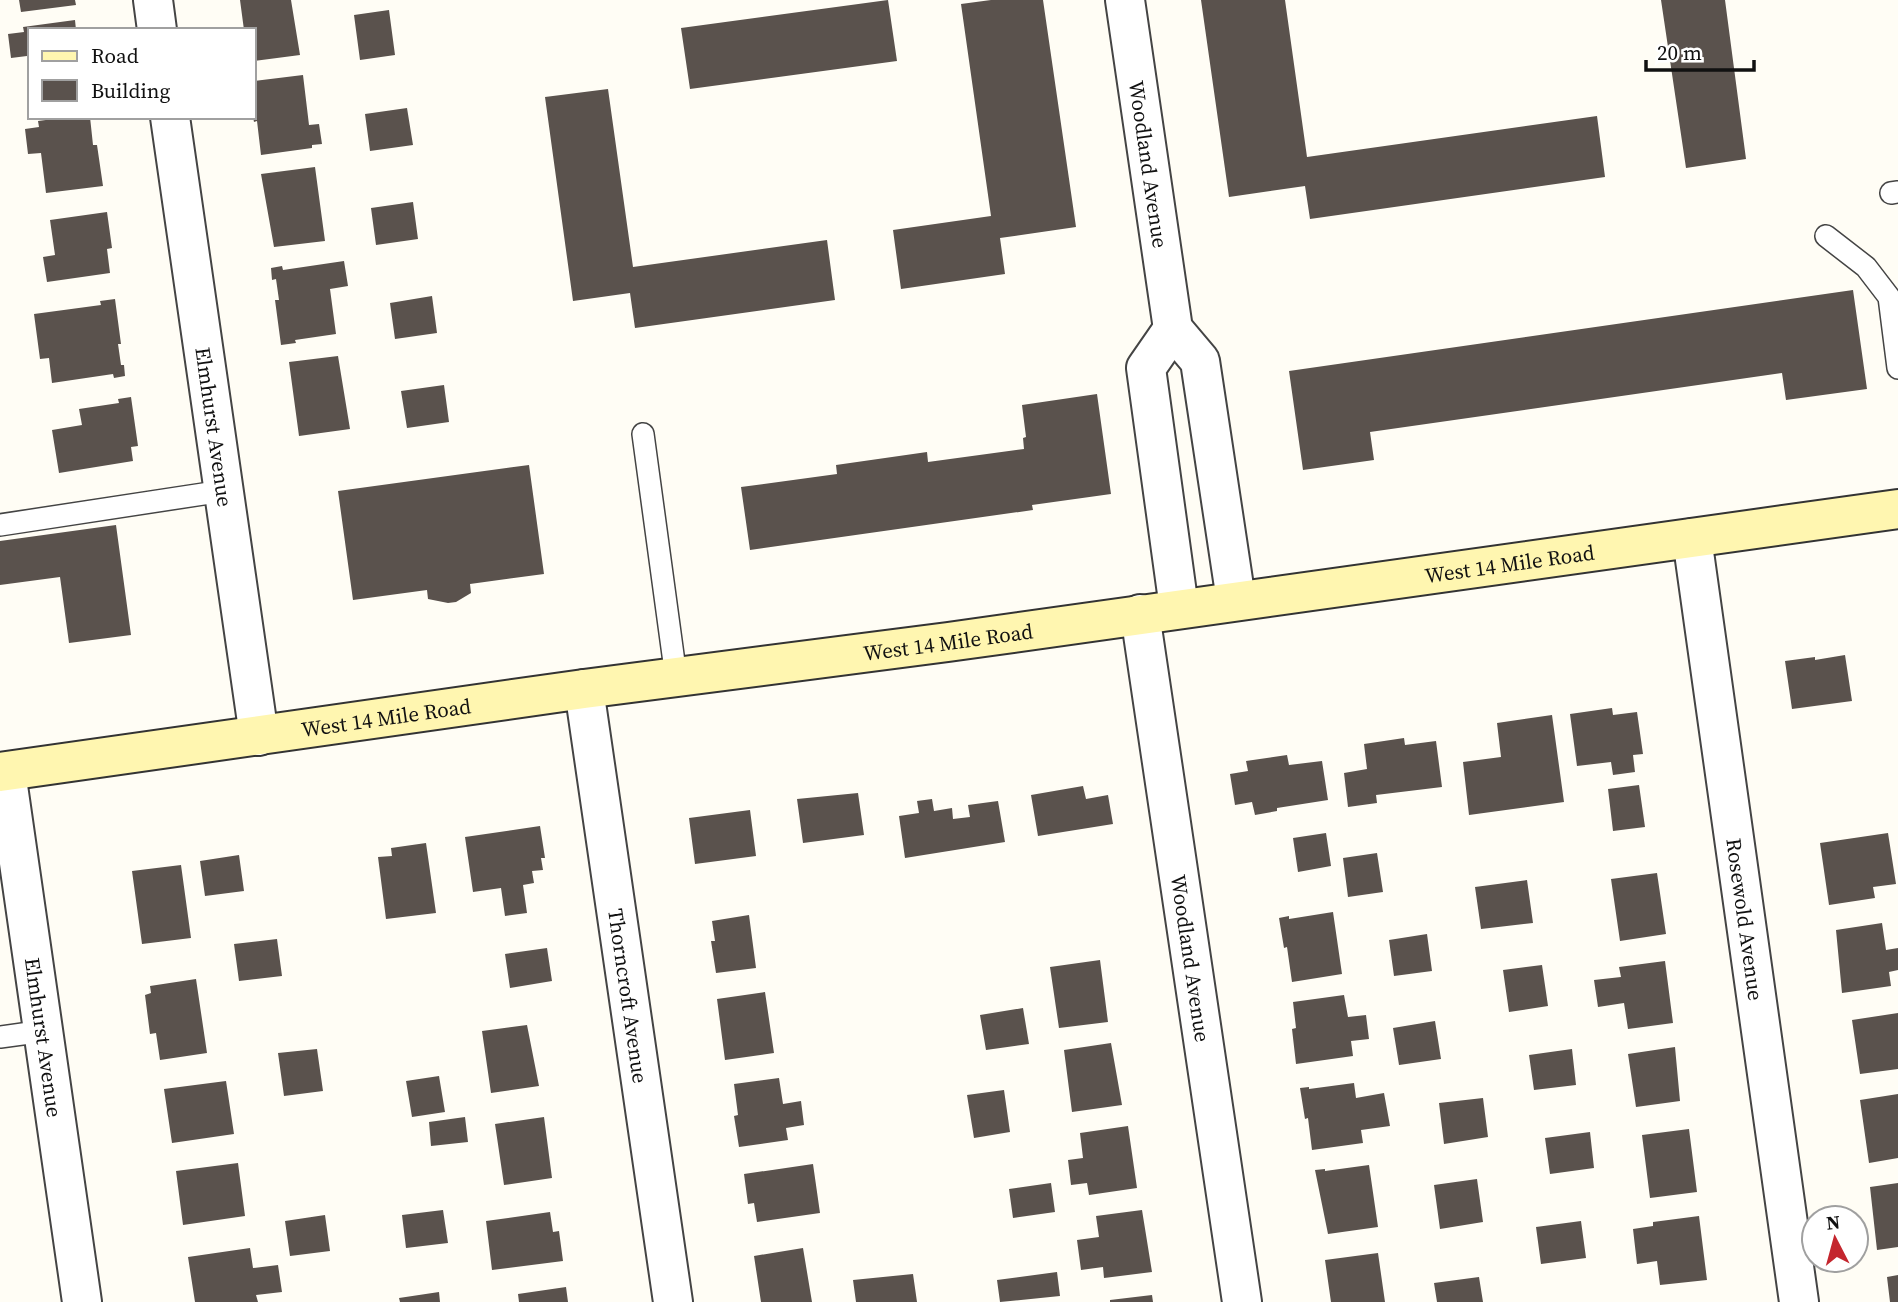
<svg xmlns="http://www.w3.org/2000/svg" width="1898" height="1302" font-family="'Source Serif 4',serif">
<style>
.building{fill:#5a524d}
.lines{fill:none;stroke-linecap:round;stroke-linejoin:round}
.lane-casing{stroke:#444;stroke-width:24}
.street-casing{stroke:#444;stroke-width:42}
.secondary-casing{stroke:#333;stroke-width:42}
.lane{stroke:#fff;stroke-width:21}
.street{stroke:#fff;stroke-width:38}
.secondary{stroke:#fff6b0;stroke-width:38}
.labels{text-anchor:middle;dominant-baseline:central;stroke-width:7;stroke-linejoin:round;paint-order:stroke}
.street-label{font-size:21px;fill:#111;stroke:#fff}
</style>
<rect width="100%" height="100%" fill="#fffdf5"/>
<path class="building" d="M19,0H75L76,5L21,12Z
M240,0H291L300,55L254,61V30H244Z
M888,0L897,61L690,89L681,28Z
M991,0H1043L1076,227L1000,238L1005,274L901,289L893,230L991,216L961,4Z
M1201,0H1285L1307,157L1597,116L1605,177L1310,219L1305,186L1229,197Z
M1661,0H1725L1746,159L1686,168Z
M389,10L395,55L360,60L354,15Z
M75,20L76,30H30V63L27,56L11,58L8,34L24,32L23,27Z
M303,75L309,125L319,124L322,144L312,145V148L261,155L257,121L254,122L253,117L254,81Z
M608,89L633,267L827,240L835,300L635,328L630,293L573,301L545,97Z
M407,108L413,145L370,151L365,114Z
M69,117H90L93,145H97L103,186L46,193L41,153L28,154L25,129L39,127L38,121Z
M315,167L325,241L274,247L261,174Z
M413,202L418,239L376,245L371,208Z
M107,212L112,248L107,249L110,273L47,282L43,257L55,255L50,220Z
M344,261L348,286L330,289L336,334L295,340L296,343L281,345L275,300H279L276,279L272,280L271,268L282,266L283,270Z
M1853,290L1867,389L1786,400L1782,373L1370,432L1374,460L1303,470L1289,371Z
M432,296L437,333L395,339L390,303Z
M115,299L121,344H118L121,365H124L125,376L114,378L113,374L52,383L49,358L40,359L34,314L101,305L100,301Z
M338,356L350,429L299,436L289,362Z
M444,385L449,422L407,428L401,391Z
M1097,394L1111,494L1032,505L1033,510L750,550L741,487L837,474L836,465L927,452L928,462L1024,449L1023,438L1026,437L1022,405Z
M131,397L138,446L131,447L133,461L59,473L52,430L82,425L79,409L119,403L118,399Z
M529,465L544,574L470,584L471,593L456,602L448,603L428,599L427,590L353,600L338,491Z
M116,525L131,635L69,643L60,577L0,585V541Z
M1845,655L1852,701L1792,709L1785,661L1815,657V660Z
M1612,708L1613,715L1637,712L1643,754L1633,755L1635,772L1613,775L1611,762L1577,766L1570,714Z
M1552,715L1564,802L1469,815L1463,762L1501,757L1497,723Z
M1404,738L1405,745L1436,741L1442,787L1376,795L1377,803L1348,807L1344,773L1367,769L1364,744Z
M1287,755L1289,765L1322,761L1328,800L1277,808V811L1255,815L1252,802L1235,805L1230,774L1248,771L1246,761Z
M1639,785L1645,827L1613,831L1608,789Z
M1083,786L1086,799L1108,795L1113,824L1038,836L1031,795Z
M858,793L864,835L803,843L797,799Z
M932,799L934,811L952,808L953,819L970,817L968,805L998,801L1005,842L905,858L899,816L919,813L917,801Z
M750,810L756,856L695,864L689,818Z
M540,826L545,858H541L543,870L532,871L534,883L523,885L527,913L505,916L501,888L473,892L465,837Z
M1326,833L1331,866L1298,872L1293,838Z
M1888,833L1896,884L1873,887L1875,898L1829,905L1820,843Z
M426,843L436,913L386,919L378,857L392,856L391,848Z
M1377,853L1383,892L1348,897L1343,858Z
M239,855L244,891L205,896L200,861Z
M181,865L191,938L142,944L132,871Z
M1657,873L1666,934L1620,941L1611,879Z
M1527,880L1533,923L1481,929L1475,887Z
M1333,912L1342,974L1292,982L1287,947L1284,948L1279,918L1289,916V919Z
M749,915L756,968L716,973L711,941H715L712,921Z
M1882,923L1886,950L1898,948V970L1889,972L1891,986L1842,993L1836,930Z
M1427,934L1432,971L1394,976L1389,940Z
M277,939L282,976L239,981L234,944Z
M547,948L552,981L510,988L505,954Z
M1100,960L1108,1022L1059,1028L1050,967Z
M1665,961L1673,1023L1628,1029L1624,1003L1598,1007L1594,980L1621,977L1619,967Z
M1542,965L1548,1006L1509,1012L1503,970Z
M196,979L207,1053L160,1060L156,1033L150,1034L145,995L151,993L150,986Z
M765,992L774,1053L725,1060L717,999Z
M1344,995L1348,1017L1366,1015L1369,1039L1351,1041L1353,1056L1296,1064L1292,1029L1296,1028L1293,1002Z
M1023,1008L1029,1044L986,1050L980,1015Z
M1898,1013V1069L1860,1074L1852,1020Z
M1435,1021L1441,1059L1399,1065L1393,1028Z
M527,1025L539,1086L491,1093L482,1031Z
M1111,1043L1122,1105L1072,1112L1064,1050Z
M1675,1047L1680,1101L1636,1107L1628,1054Z
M317,1049L323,1091L284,1096L278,1053Z
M1572,1049L1576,1085L1534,1090L1529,1055Z
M439,1076L445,1112L412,1117L406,1081Z
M779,1078L783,1104L801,1101L804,1125L786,1128L788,1140L739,1147L734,1116L738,1115L734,1084Z
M226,1081L234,1134L172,1143L164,1089Z
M1354,1083L1356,1098L1384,1093L1390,1126L1361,1130L1363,1143L1312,1150L1308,1118L1305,1119L1300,1088L1309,1087V1089Z
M1004,1090L1010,1132L974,1138L967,1095Z
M1898,1094V1158L1869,1163L1860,1100Z
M1483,1098L1488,1137L1444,1144L1439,1103Z
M465,1117L468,1142L431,1146L429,1122Z
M544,1117L552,1178L504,1185L495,1124Z
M1128,1126L1137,1188L1089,1195L1087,1183L1071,1185L1068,1160L1083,1158L1080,1133Z
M1689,1129L1697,1192L1650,1198L1642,1135Z
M1590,1132L1594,1168L1550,1174L1545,1138Z
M238,1163L245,1216L183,1225L176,1171Z
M813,1164L820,1213L757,1222L754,1203L748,1204L744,1174Z
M1369,1165L1378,1227L1328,1234L1315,1170L1325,1169V1171Z
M1477,1179L1483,1222L1440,1229L1434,1185Z
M1051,1183L1055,1212L1013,1218L1009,1189Z
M1898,1183V1247L1877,1250L1870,1187Z
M443,1210L448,1243L406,1248L402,1215Z
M1142,1210L1152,1272L1104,1278L1103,1267L1081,1270L1077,1240L1099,1237L1096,1216Z
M550,1212L553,1232L559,1231L563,1261L492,1270L486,1221Z
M325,1215L330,1251L290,1256L285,1221Z
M1699,1216L1707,1280L1660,1285L1657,1261L1637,1264L1633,1229L1653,1226V1222Z
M1581,1221L1586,1258L1541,1264L1536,1227Z
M250,1248L253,1268L278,1265L282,1292L256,1295L258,1302H195L188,1257Z
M803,1248L812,1302H761L754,1256Z
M1378,1253L1385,1302H1331L1325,1260Z
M1057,1272L1060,1296L1000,1302L997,1280Z
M913,1274L917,1302H856L853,1280Z
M1898,1275V1302H1890L1887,1277Z
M1479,1277L1483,1302H1437L1434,1283Z
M566,1287L568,1302H519L518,1294Z
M439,1292L440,1302H400L399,1298Z
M1152,1295L1153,1302H1110V1300Z"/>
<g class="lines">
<defs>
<path id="lane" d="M1891,193L1898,192
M1826,236L1866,267L1889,297L1898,368
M643,434L676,677
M0,525L223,491
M0,1037L44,1031"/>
<g id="street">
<path d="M153,0L157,30"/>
<path id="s1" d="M1125,0L1173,329L1200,361L1236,600"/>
<path id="s2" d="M170,117L259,736"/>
<path d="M1173,329L1146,368L1179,608"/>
<path id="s3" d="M1692,538L1799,1302"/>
<path id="s4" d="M1140,614L1242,1302"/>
<path id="s5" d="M584,689L673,1302"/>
<path id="s6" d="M6,772L82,1302"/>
</g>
<g id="secondary">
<path id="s7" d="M0,772L584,689L948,642L1898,509"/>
</g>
</defs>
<use href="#lane" class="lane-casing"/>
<use href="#street" class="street-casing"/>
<use href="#secondary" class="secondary-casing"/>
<use href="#lane" class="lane"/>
<use href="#street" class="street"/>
<use href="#secondary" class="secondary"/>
</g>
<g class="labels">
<g class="street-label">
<text stroke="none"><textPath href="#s1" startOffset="166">Woodland Avenue</textPath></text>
<text stroke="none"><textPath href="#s2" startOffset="313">Elmhurst Avenue</textPath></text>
<text stroke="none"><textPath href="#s7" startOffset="1524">West 14 Mile Road</textPath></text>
<text stroke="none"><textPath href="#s7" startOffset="957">West 14 Mile Road</textPath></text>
<text stroke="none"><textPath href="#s7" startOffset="390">West 14 Mile Road</textPath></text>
<text stroke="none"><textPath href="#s3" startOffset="385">Rosewold Avenue</textPath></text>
<text stroke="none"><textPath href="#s4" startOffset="348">Woodland Avenue</textPath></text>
<text stroke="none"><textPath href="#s5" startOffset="310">Thorncroft Avenue</textPath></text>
<text stroke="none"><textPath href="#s6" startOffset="268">Elmhurst Avenue</textPath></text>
</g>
</g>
<rect x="28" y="28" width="228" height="91" fill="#ffffff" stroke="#a0a0a0" stroke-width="2"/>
<rect x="42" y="51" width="35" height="10" fill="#fff6b0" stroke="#a0a0a0" stroke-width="2"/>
<text x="91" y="63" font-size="21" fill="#111111">Road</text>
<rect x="42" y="80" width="35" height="21" fill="#5a524d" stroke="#a0a0a0" stroke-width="2"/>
<text x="91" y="98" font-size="21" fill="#111111">Building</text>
<g transform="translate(1835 1239) rotate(354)"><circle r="33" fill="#ffffff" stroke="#a0a0a0" stroke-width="2"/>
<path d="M0-5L12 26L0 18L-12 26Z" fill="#c4262e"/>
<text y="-10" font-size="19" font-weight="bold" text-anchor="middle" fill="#111111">N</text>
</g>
<path d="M1646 60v10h108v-10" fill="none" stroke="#111111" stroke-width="3.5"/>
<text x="1657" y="60" font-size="21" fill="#111111" stroke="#ffffff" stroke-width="5" paint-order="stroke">20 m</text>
</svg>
